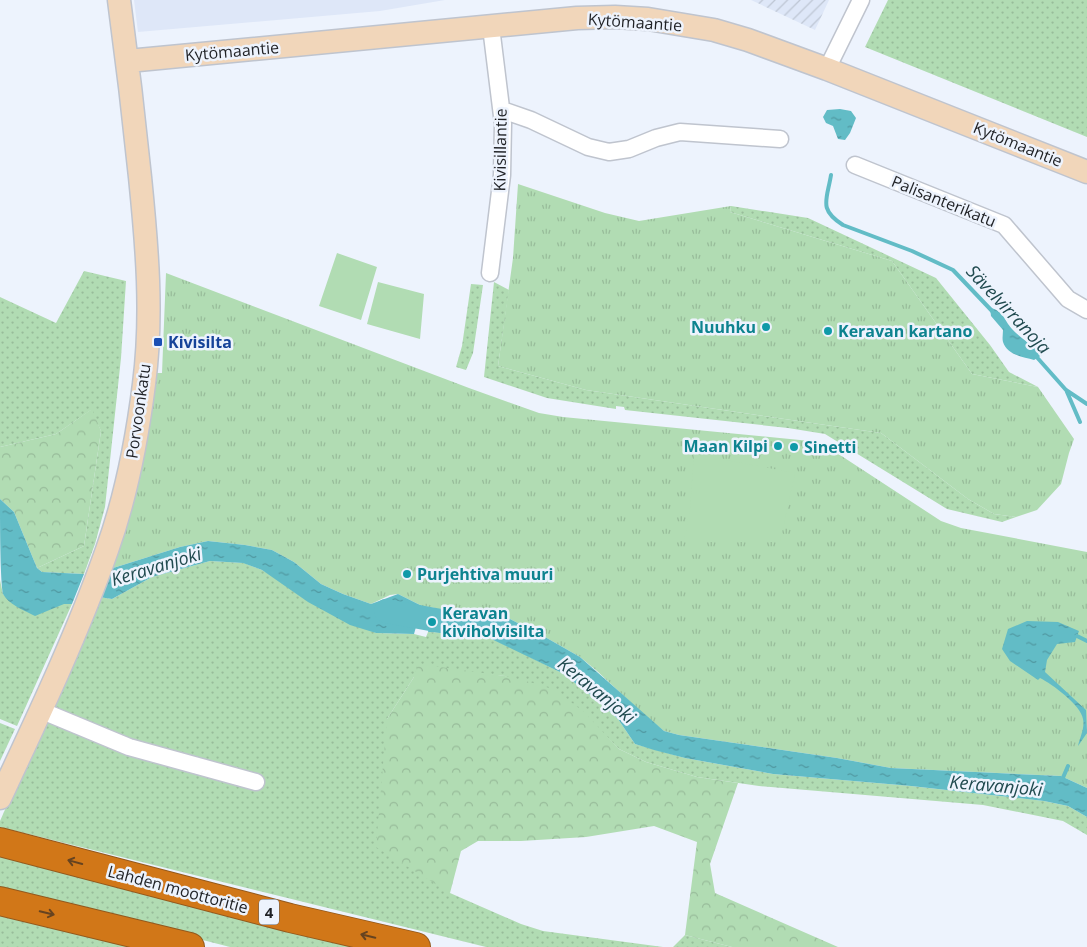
<svg xmlns="http://www.w3.org/2000/svg" width="1087" height="947" font-family="'Open Sans',sans-serif">
<style>
.built{fill:#dee7f8}
.industrial{fill:url(#industrial-furrows)}
.grass{fill:url(#grass-dots)}
.forest{fill:url(#forest-crowns)}
.park{fill:url(#park-tufts)}
.garden{fill:#b1dcb3}
.water{fill:url(#water-ripples)}
.lines{fill:none;stroke-linecap:round;stroke-linejoin:round}
.stream{stroke:#62bcc6;stroke-width:4}
.river{stroke:#62bcc6;stroke-width:24}
.street-casing{stroke:#bfc4ce;stroke-width:19}
.secondary-casing{stroke:#bfc4ce;stroke-width:25}
.highway-casing{stroke:#93591d;stroke-width:30}
.street{stroke:#fff;stroke-width:16}
.secondary{stroke:#f1d6ba;stroke-width:22}
.highway{stroke:#d17718;stroke-width:28}
.oneway{stroke:#664320}
.culture-dot{fill:#0f9aa8;stroke:#edf3fd;stroke-width:2}
.transit-dot{fill:#1a4fb4;stroke:#edf3fd;stroke-width:2}
.labels{text-anchor:middle;dominant-baseline:central;stroke-width:5;stroke-linejoin:round;paint-order:stroke}
.shield{fill:#edf3fd;stroke:#5d6066;stroke-width:1}
.shield-label{font-size:15px;font-weight:bold;fill:#1f2125}
.street-label{font-size:16px;fill:#1f2125;stroke:#edf3fd}
.culture-label{font-size:16px;font-weight:bold;fill:#0d838f;stroke:#edf3fd;text-anchor:start}
.transit-label{font-size:16px;font-weight:bold;fill:#164399;stroke:#edf3fd;text-anchor:start}
.water-label{font-size:18px;font-style:italic;fill:#204a4f;stroke:#edf3fd}
</style>
<defs>
<pattern id="industrial-furrows" width="10" height="10" patternUnits="userSpaceOnUse" patternTransform="scale(1.25)"><rect width="10" height="10" fill="#dee7f8"/><path d="M-1 1l2-2M0 10L10 0M9 11l2-2" fill="none" stroke="#bec6d4"/></pattern>
<pattern id="grass-dots" width="8" height="8" patternUnits="userSpaceOnUse" patternTransform="scale(1.25)"><rect width="8" height="8" fill="#b1dcb3"/><path d="M2 2h.1M6 6h.1" fill="none" stroke="#98bc9a" stroke-width="1.8" stroke-linecap="round"/></pattern>
<pattern id="forest-crowns" width="20" height="18" patternUnits="userSpaceOnUse" patternTransform="scale(1.25)"><rect width="20" height="18" fill="#b1dcb3"/><path d="M2 6a3 3 0 1 1 6 0M12 15a3 3 0 1 1 6 0" fill="none" stroke="#98bc9a"/></pattern>
<pattern id="park-tufts" width="24" height="20" patternUnits="userSpaceOnUse" patternTransform="scale(1.25)"><rect width="24" height="20" fill="#b1dcb3"/><path d="M3 7l-1-3M5 7V3M7 7l1-3M15 17l-1-3M17 17v-4M19 17l1-3" fill="none" stroke="#98bc9a"/></pattern>
<pattern id="water-ripples" width="26" height="14" patternUnits="userSpaceOnUse" patternTransform="scale(1.25)"><rect width="26" height="14" fill="#62bcc6"/><path d="M2 4q2-2 4 0t4 0M15 11q2-2 4 0t4 0" fill="none" stroke="#5098a1"/></pattern>
</defs>
<rect width="100%" height="100%" fill="#edf3fd"/>
<path class="built" d="M134,0H445L380,11L138,32Z"/>
<path class="industrial" d="M751,0H829L815,30Z"/>
<path class="grass" d="M888,0H1087V137L865,47Z
M731,206L808,218L936,278L990,345L1009,372L1038,387L972,374L892,261L730,212Z
M84,271L126,281L121,358L105,507L95,544L84,574L42,572L37,568L84,546L101,431L91,410L56,434L0,447V297L56,323Z
M494,282L509,290L498,366L586,390L881,433L968,499L994,514L1016,517L1002,522L947,509L825,434L788,428L625,410L624,407L616,406V409L547,398L484,377Z
M471,284L483,285L473,353L466,370L456,367L462,346Z
M210,561L244,563L262,570L376,633L414,634L426,637L428,632L481,634L516,650L562,673L597,700L618,719L635,744L685,758L773,774L911,786L1044,801L1068,806L1087,817V835L1063,821L983,805L759,786L697,777L646,762L619,749L603,733L505,676L473,673L414,677L387,719L450,893L521,924L543,931L663,947H486L0,827V821L99,597L112,599L152,577Z
M0,580L3,594L12,603L72,604L17,726L0,719Z
M0,723L15,729L0,761Z
M0,855L375,947H230L0,888Z
M0,912L136,947H0Z
M685,935L732,947H673Z"/>
<path class="forest" d="M92,409L101,431L84,546L37,568L14,512L0,499V447L56,434Z
M418,664L505,676L537,684L555,690L584,712L619,749L646,762L697,777L738,783L710,864L715,893L838,947H732L685,935L697,842L654,826L586,837L521,841H478L461,851L450,893L376,847L387,719L414,677Z"/>
<path class="park" d="M518,184L605,213L639,221L731,206L730,212L892,261L972,374L1038,387L1074,439L1069,453L1061,484L1037,510L1016,517L994,514L968,499L881,433L586,390L498,366L513,258Z
M166,273L469,388L539,413L563,417L810,441L826,447L840,455L941,521L961,528L1087,552V788L1061,776L891,768L837,758L679,735L664,731L643,714L597,671L580,657L545,637L506,617L473,610L434,611L435,608L422,606L398,594L390,595L371,604L343,594L321,584L294,562L272,550L245,545L208,541L180,547L110,569L153,373H162Z"/>
<path class="garden" d="M337,253L377,267L361,320L319,306Z
M378,282L424,294L420,339L367,324Z
M694,454L795,473L780,542H684L690,508Z"/>
<path class="water" d="M840,109L851,111L856,118L850,133L845,140L838,139L833,126L826,123L823,117L827,110Z
M990,308C1003,310 1004,320 1012,329C1021,339 1033,345 1042,355L1034,360C1023,357 1007,355 1003,342C1002,338 1003,334 1003,330L991,316Z
M0,499L14,512L37,568L42,572L84,574L72,604H64L35,616C25,611 8,604 3,594C0,580 0,518 0,499Z
M208,541L245,545L272,550L294,562L321,584L343,594L371,604L398,594L422,606L414,634L376,633L350,625L308,602L262,570L243,563L210,561L152,577L112,599L99,597L110,569L180,547Z
M473,610L506,617L545,637L580,657L664,731L679,735L837,758L891,768L1061,776L1087,788V817L1068,806L1044,801L911,786L773,774L685,758L654,750L635,744L618,719L597,700L562,673L481,634L428,632L434,611Z
M1027,621L1058,622L1079,631L1075,642L1057,644L1047,660L1045,672L1086,710L1087,733L1078,746C1080,737 1085,728 1083,719C1081,705 1052,684 1040,678L1038,680L1010,661L1002,649L1008,629Z"/>
<g class="lines">
<path class="stream" d="M831,175C827,200 818,209 843,225L912,251L953,270L993,312
M1034,354L1066,390L1087,404
M1067,392L1080,422
M1077,636L1087,641
M1062,780L1068,766"/>
<path class="river" d="M386,611L441,621H464"/>
<defs>
<path id="street" d="M827,69L861,0
M502,110L531,120L588,147L609,152L629,149L656,138L680,132L780,139
M855,165L1004,225L1068,299L1087,310
M490,273L502,175L503,124L491,27
M40,710L129,747L256,782"/>
<path id="secondary" d="M128,61L577,18L615,17L648,19L714,30L748,40L827,69L1087,172
M0,798C38,717 77,635 107,550C126,497 137,440 144,384C153,315 147,246 140,177C134,118 127,59 119,0"/>
<path id="highway" d="M0,842L290,918L416,947
M0,901L190,947"/>
</defs>
<use href="#street" class="street-casing"/>
<use href="#secondary" class="secondary-casing"/>
<use href="#highway" class="highway-casing"/>
<use href="#street" class="street"/>
<use href="#secondary" class="secondary"/>
<use href="#highway" class="highway"/>
</g>
<defs><path id="oneway-shaft" d="M-6 0H5M1.5-3L5.5 0L1.5 3" fill="none" stroke-width="1.6" stroke-linecap="round" stroke-linejoin="round" transform="scale(1.25)"/></defs>
<g class="oneway">
<use href="#oneway-shaft" transform="translate(75 862) rotate(-165)"/>
<use href="#oneway-shaft" transform="translate(47 913) rotate(14)"/>
<use href="#oneway-shaft" transform="translate(368 936) rotate(-167)"/>
</g>
<g class="culture-dot">
<circle cx="766" cy="327" r="5"/>
<circle cx="828" cy="331" r="5"/>
<circle cx="778" cy="446" r="5"/>
<circle cx="794" cy="447" r="5"/>
<circle cx="407" cy="574" r="5"/>
<circle cx="432" cy="622" r="5"/>
</g>
<rect class="transit-dot" x="153" y="337" width="10" height="10" rx="2.5"/>
<g class="labels">
<rect class="shield" x="259" y="899.5" width="20" height="25" rx="4"/>
<g class="shield-label">
<text x="269" y="912">4</text>
</g>
<g class="street-label">
<text transform="translate(635 22) rotate(4)">Kytömaantie</text>
<text transform="translate(232 51) rotate(-5)">Kytömaantie</text>
<text transform="translate(1018 144) rotate(22)">Kytömaantie</text>
<text transform="translate(500 150) rotate(-89)">Kivisillantie</text>
<text transform="translate(944 201) rotate(22)">Palisanterikatu</text>
<text transform="translate(138 411) rotate(-82)">Porvoonkatu</text>
<text transform="translate(178 889) rotate(15)">Lahden moottoritie</text>
</g>
<g class="culture-label">
<text x="756" y="327" text-anchor="end">Nuuhku</text>
<text x="838" y="331">Keravan kartano</text>
<text x="768" y="446" text-anchor="end">Maan Kilpi</text>
<text x="804" y="447">Sinetti</text>
<text x="417" y="574">Purjehtiva muuri</text>
<text x="442" y="613">Keravan<tspan x="442" dy="18">kiviholvisilta</tspan></text>
</g>
<g class="transit-label">
<text x="168" y="342">Kivisilta</text>
</g>
<g class="water-label">
<text transform="translate(1009 309) rotate(47)">Sävelvirranoja</text>
<text transform="translate(156 566) rotate(-17)">Keravanjoki</text>
<text transform="translate(597 690) rotate(39)">Keravanjoki</text>
<text transform="translate(996 785) rotate(5)">Keravanjoki</text>
</g>
</g>
</svg>
